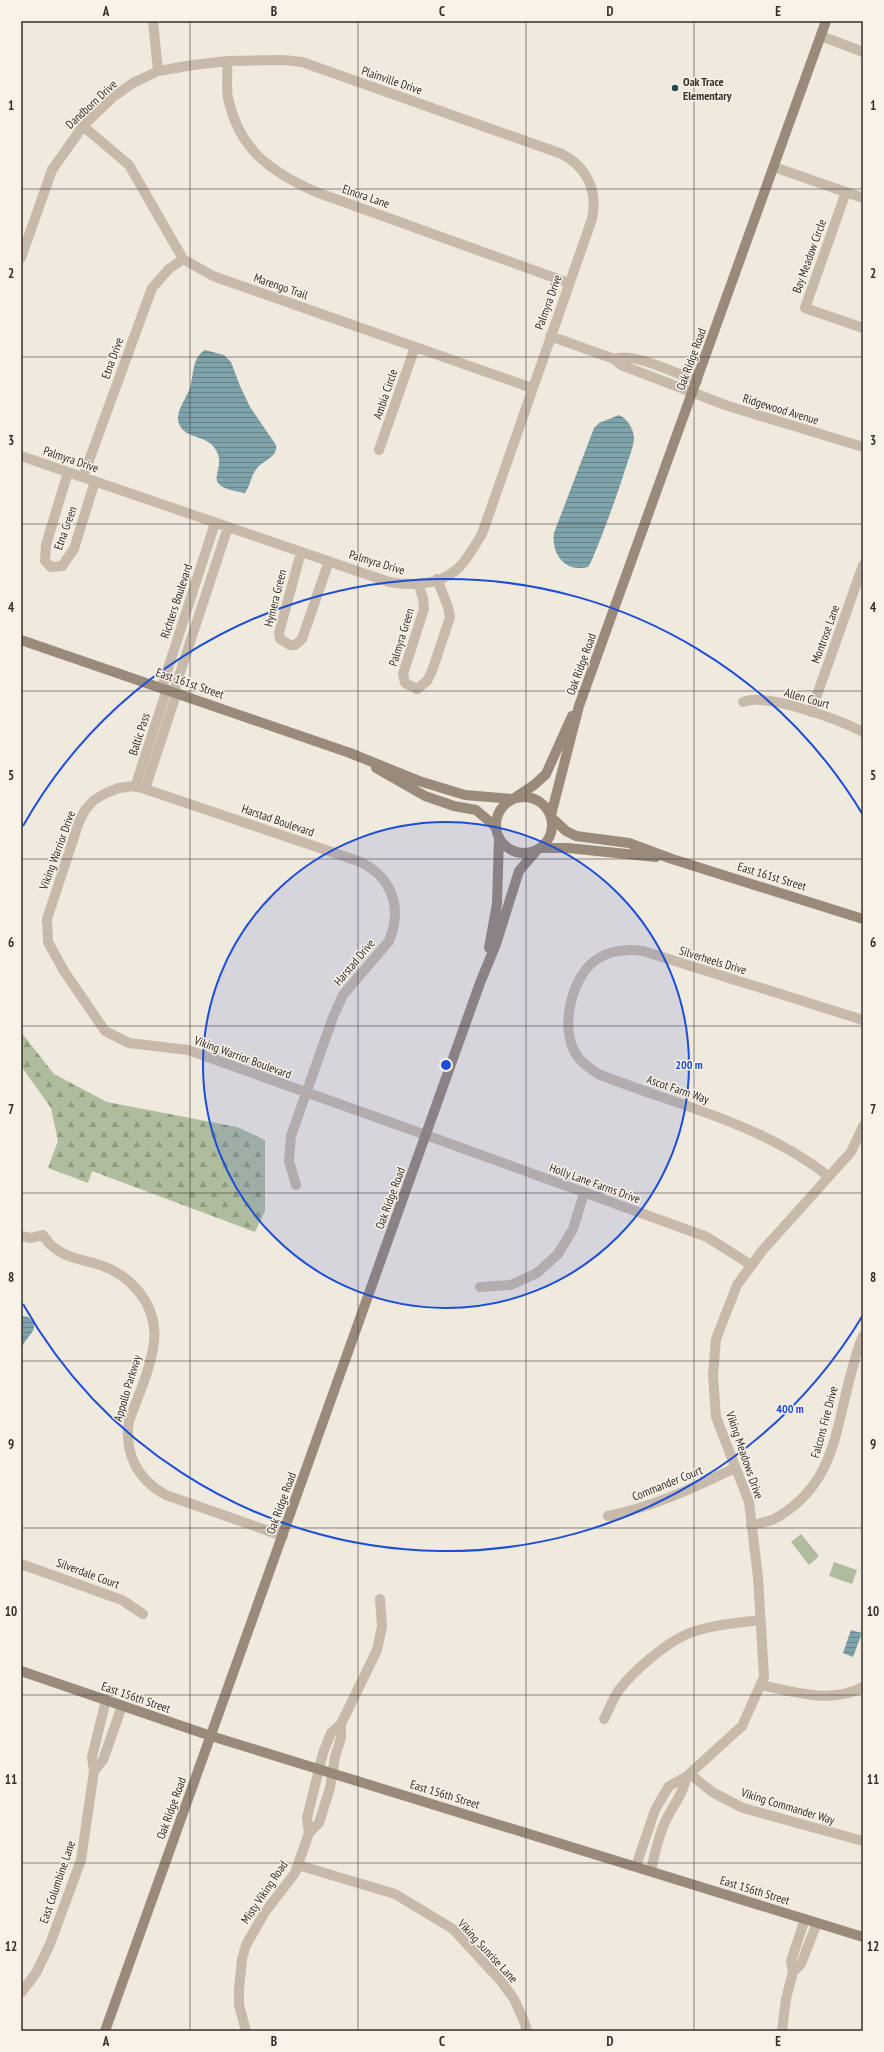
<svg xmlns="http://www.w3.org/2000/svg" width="884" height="2052" font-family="'PT Sans Narrow',sans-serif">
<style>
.forest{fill:url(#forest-firs)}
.pitch{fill:#afbd9e}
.water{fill:url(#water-rules)}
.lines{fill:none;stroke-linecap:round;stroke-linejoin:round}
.street{stroke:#c7baaa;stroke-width:10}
.secondary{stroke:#9a8a7b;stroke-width:10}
.grid{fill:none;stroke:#352e29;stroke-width:1;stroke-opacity:0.55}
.ring{fill:none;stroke:#1d4ed8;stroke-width:2}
.poi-dot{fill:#224a52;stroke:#f8f2e9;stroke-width:1.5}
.labels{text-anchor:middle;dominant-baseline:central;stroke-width:3;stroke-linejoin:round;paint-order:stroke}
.street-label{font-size:12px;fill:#352e29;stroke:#f8f2e9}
.poi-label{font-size:12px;font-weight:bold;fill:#352e29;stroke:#f8f2e9;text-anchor:start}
.centre{fill:#1d4ed8;stroke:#f8f2e9;stroke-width:2}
.ring-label{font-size:12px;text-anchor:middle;font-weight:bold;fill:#1d4ed8;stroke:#f8f2e9;stroke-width:3;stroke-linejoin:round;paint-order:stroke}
.neatline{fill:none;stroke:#352e29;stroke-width:1.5}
.grid-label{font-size:13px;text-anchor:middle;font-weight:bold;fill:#352e29}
</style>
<defs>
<pattern id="forest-firs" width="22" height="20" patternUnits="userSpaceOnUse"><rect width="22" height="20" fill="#afbd9e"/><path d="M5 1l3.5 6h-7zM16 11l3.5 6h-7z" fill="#8f9a81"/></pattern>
<pattern id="water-rules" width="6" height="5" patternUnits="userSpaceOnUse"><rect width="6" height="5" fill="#7ea3aa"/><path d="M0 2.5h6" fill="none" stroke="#68858a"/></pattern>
</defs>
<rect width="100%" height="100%" fill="#f0e9dd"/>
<path class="forest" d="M21,1032L54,1074L107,1102L237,1127L265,1140V1211L255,1232L92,1171L88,1183L48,1168L58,1141L51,1108L21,1066Z"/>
<path class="pitch" d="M801,1534L819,1556L809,1565L791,1542Z
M834,1562L857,1570L852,1584L829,1576Z"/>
<path class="water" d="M205,350L224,355L231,362L240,386L250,407L276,445C278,456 265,460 258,467C251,474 251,485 245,493C195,485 229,472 216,450C209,437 193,439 183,430C170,417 186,400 190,388C194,374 192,358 205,350Z
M619,415C627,418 633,428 634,437C634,446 629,458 626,467C616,499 604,531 591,562L588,567C565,573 551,554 554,533L594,428L599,423Z
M21,1316L28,1317L35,1323L33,1331L21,1347Z
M851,1630L862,1633L853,1657L843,1653Z"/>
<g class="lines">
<path class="street" d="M153,21L158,71
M821,36L863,52
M227,61C228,72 226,86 228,98C239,150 271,172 316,192L569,283
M83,126L129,165L183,259L213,276L532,388
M774,167L863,198
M846,192L805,308L863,328
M21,258L52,170L83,126L113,97L133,83L158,71L193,65L227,61L284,60L302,62L562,154C587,167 598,191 592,219L482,534C476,544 470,554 463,563C445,585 414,586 389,582L21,456
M550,336L614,359L621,365L728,406L863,447
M614,359C632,351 677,374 697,381
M379,450L415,347
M68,472L46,545L45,561L51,567L62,566L74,549L95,481
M83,477L152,288L169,269L183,259
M301,552L279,633L280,639L290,645H295L302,639L329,561
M419,585L423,599L424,609L403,674L405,683L417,689L427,681L432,671L450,617L448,607L437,579
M162,687L215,523
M174,691L228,527
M743,702C765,692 840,720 863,732
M811,712L863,565
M135,787L167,689
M145,789L177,692
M828,1176C761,1123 676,1105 598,1074C590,1068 581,1063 576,1054C559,1028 572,973 599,958C612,950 628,949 643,951L863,1020
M296,1185L289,1161L291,1136L333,1017L343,995L389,941C403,907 392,876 358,861L145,789L133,786L119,788L106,793L94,800L85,810L79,822L47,919L48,942L64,971L105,1031L129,1043L188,1050L426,1135L707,1237L751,1265
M21,1236L31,1238L43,1235C56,1256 75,1258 97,1264C131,1274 158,1305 154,1342C151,1368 138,1396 129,1421C124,1452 137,1480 166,1495L283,1536
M480,1287L511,1285L537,1273L558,1254L573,1229L584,1193
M608,1516C653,1507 693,1488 735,1468
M751,1525C760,1523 770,1522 778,1517C836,1482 835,1429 852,1370C855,1359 858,1346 863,1336
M21,1564L122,1600L143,1614
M761,1685C793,1692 832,1704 863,1687
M604,1719C609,1710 613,1698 619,1690C633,1671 664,1645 685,1635C708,1625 736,1623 760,1620
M94,1771L103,1760L122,1706
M690,1774L712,1792L743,1808L863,1841
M309,1833L319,1823L330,1788L335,1757L341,1738V1724
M298,1865L395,1894L453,1929L501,1981L514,1999L524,2021L527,2031
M636,1866L655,1810L669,1786L686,1777L742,1726L764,1677L758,1577L749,1502L716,1417L713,1375L716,1339L737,1285L762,1251L851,1152L863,1126
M651,1871C655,1853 658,1836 666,1820C673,1805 684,1793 686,1777
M793,1972L801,1964L817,1923
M21,1993L36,1973L50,1944L81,1860L94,1771L92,1757L106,1700
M246,2031L239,2005V1989L242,1959L246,1945L265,1912L295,1873L309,1833L307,1818L323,1753L331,1733L341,1724L377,1650L382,1626L380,1599
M782,2031L786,1999L793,1972L791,1961L805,1919"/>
<path class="secondary" d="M21,640L350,753L419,781L465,795L513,799
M376,768L425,796L454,806L476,810L496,827
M496 825a28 28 0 1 1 56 0a28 28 0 1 1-56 0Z
M516,797L534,785L546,774L572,716
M551,815L579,706L826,21
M552,818L566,831L576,836L629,843L672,859L863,919
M540,848H568L656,857
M489,948L497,904L499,837
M21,1671L211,1736L863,1937
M105,2031L480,983L496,944L519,871L537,850"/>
</g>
<path class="grid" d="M190,21V2031M358,21V2031M526,21V2031M694,21V2031M21,189H863M21,357H863M21,524H863M21,691H863M21,859H863M21,1026H863M21,1193H863M21,1361H863M21,1528H863M21,1695H863M21,1863H863"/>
<circle cx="446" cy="1065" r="243" fill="#1d4ed8" fill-opacity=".12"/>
<g class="ring">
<circle cx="446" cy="1065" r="243"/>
<path d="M863 1315A486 486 0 0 1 23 1304M23 826A486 486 0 0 1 863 815"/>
</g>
<circle class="poi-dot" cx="675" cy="88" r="4"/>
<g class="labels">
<g class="street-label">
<text transform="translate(392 80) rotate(19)">Plainville Drive</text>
<text transform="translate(91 104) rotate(-43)">Dandborn Drive</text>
<text transform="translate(366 196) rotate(19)">Elnora Lane</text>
<text transform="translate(809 256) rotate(-70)">Bay Meadow Circle</text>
<text transform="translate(281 286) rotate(19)">Marengo Trail</text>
<text transform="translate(548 302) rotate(-70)">Palmyra Drive</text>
<text transform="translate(112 358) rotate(-70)">Etna Drive</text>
<text transform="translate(691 359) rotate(-70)">Oak Ridge Road</text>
<text transform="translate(385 394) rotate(-71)">Ambia Circle</text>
<text transform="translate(781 409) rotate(17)">Ridgewood Avenue</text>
<text transform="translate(71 459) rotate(19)">Palmyra Drive</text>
<text transform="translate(65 528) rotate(-70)">Etna Green</text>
<text transform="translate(377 562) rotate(17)">Palmyra Drive</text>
<text transform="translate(275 598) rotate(-76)">Hymera Green</text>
<text transform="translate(176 601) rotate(-72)">Richters Boulevard</text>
<text transform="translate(825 634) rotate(-70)">Montrose Lane</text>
<text transform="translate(401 637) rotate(-73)">Palmyra Green</text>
<text transform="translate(581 664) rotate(-70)">Oak Ridge Road</text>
<text transform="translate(190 683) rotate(19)">East 161st Street</text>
<text transform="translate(807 698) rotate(16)">Allen Court</text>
<text transform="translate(139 734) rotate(-72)">Baltic Pass</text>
<text transform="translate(278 820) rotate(19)">Harstad Boulevard</text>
<text transform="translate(57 850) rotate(-70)">Viking Warrior Drive</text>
<text transform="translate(772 876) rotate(17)">East 161st Street</text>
<text transform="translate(713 960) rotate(17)">Silverheels Drive</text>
<text transform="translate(354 962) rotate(-50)">Harstad Drive</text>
<text transform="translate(243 1057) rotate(20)">Viking Warrior Boulevard</text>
<text transform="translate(678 1089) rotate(19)">Ascot Farm Way</text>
<text transform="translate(595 1183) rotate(20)">Holly Lane Farms Drive</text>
<text transform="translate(390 1198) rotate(-70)">Oak Ridge Road</text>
<text transform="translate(127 1388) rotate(-73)">Appollo Parkway</text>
<text transform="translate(824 1422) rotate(-75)">Falcons Fire Drive</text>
<text transform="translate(745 1455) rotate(71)">Viking Meadows Drive</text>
<text transform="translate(667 1483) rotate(-22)">Commander Court</text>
<text transform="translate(281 1503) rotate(-70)">Oak Ridge Road</text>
<text transform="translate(88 1573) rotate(20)">Silverdale Court</text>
<text transform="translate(136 1697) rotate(19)">East 156th Street</text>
<text transform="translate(445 1794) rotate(17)">East 156th Street</text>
<text transform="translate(788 1806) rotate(17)">Viking Commander Way</text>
<text transform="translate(171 1808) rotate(-70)">Oak Ridge Road</text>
<text transform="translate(57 1882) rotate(-71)">East Columbine Lane</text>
<text transform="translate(755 1890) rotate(17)">East 156th Street</text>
<text transform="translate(264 1892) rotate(-56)">Misty Viking Road</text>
<text transform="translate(488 1951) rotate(47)">Viking Sunrise Lane</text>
</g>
<g class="poi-label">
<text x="683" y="81">Oak Trace<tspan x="683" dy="14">Elementary</tspan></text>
</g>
</g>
<circle cx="446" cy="1065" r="6" class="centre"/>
<g class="ring-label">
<text x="689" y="1069">200 m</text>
<text x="790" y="1413">400 m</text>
</g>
<rect width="884" height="2052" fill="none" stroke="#f8f2e9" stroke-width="44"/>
<rect x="22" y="22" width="840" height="2008" class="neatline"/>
<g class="grid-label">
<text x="106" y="16">A</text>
<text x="274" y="16">B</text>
<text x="442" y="16">C</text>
<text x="610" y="16">D</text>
<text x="778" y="16">E</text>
<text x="11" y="110">1</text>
<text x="873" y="110">1</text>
<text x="11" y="278">2</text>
<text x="873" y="278">2</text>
<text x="11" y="445">3</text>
<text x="873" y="445">3</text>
<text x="11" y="612">4</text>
<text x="873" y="612">4</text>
<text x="11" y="780">5</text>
<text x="873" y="780">5</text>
<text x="11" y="947">6</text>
<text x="873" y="947">6</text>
<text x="11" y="1114">7</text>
<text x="873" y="1114">7</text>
<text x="11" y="1282">8</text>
<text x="873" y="1282">8</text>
<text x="11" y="1449">9</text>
<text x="873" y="1449">9</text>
<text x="11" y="1616">10</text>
<text x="873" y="1616">10</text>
<text x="11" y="1784">11</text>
<text x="873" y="1784">11</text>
<text x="11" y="1951">12</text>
<text x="873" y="1951">12</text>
<text x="106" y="2046">A</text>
<text x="274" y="2046">B</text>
<text x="442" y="2046">C</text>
<text x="610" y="2046">D</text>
<text x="778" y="2046">E</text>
</g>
</svg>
